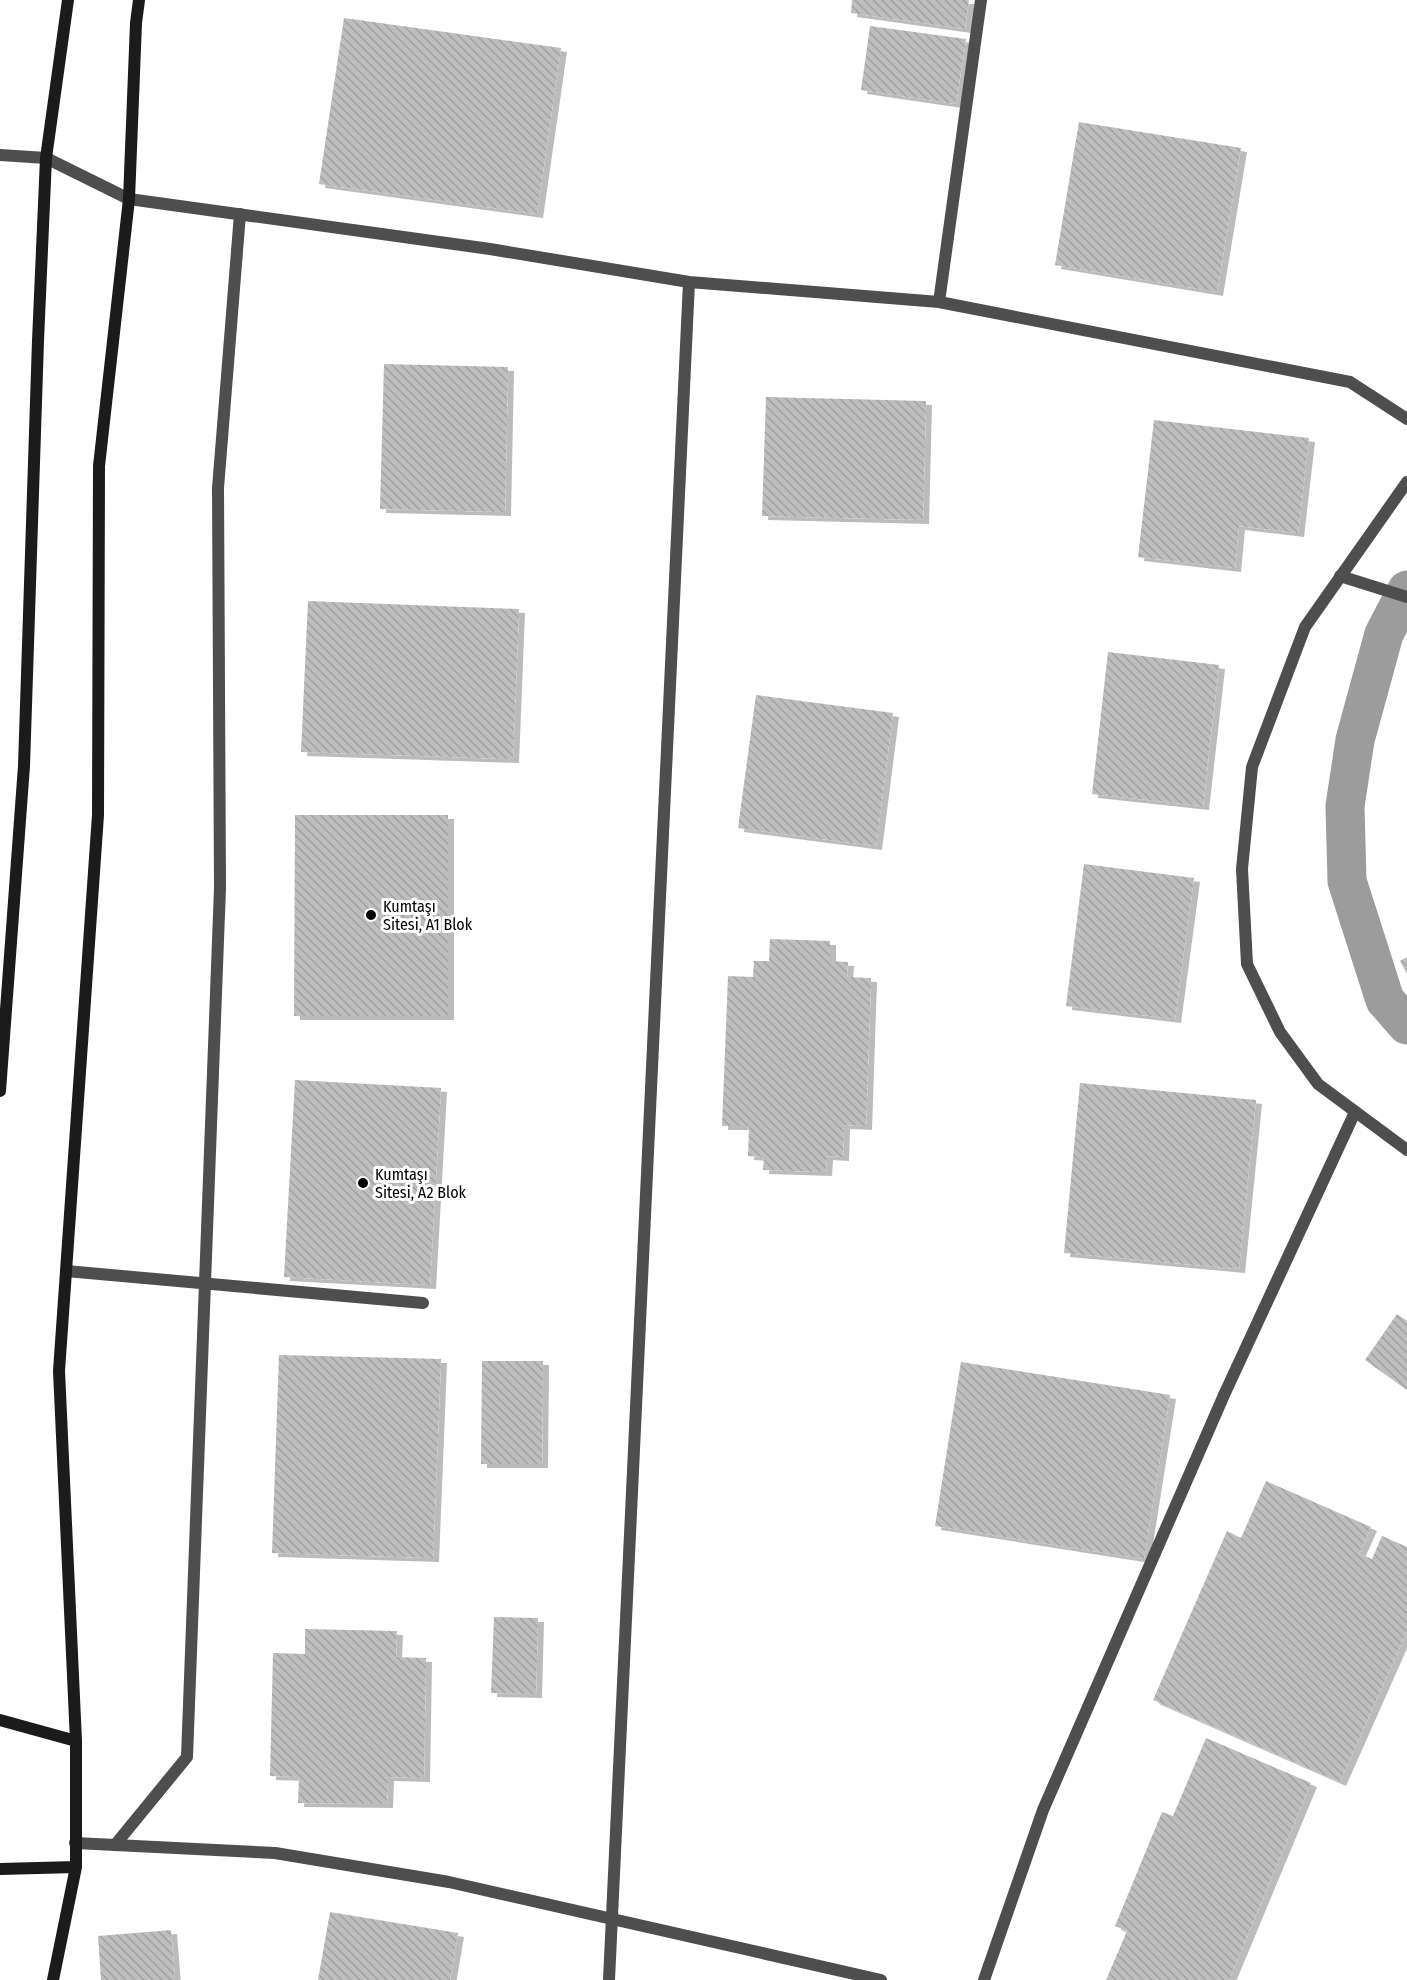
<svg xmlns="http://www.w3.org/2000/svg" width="1407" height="1980" font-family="'Fira Sans Condensed',sans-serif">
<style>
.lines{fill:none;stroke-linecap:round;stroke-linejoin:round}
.canal{stroke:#9c9c9c;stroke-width:39}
.building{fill:url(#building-back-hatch);filter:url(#shadow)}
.service{stroke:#4e4e4e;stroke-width:12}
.minor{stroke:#4e4e4e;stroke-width:12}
.tertiary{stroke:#4e4e4e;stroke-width:12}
.secondary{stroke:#1b1b1b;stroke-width:12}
.poi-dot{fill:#000;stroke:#fff;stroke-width:2}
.labels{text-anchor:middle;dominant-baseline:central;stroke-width:6;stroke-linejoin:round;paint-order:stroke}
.poi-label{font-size:16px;fill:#000;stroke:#fff;text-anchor:start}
</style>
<defs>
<pattern id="building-back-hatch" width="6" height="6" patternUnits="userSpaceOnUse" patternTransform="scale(1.5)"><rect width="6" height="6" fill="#bebebe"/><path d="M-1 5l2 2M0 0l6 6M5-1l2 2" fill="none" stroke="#a2a2a2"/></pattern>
<filter id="shadow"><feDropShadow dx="6" dy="4" stdDeviation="0" flood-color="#0004"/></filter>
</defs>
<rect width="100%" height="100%" fill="#fff"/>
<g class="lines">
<path class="canal" d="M1407,590L1384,634L1355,740L1345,806L1347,881L1385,1000L1407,1025"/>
</g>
<path class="building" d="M852,0H969L965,29L851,13Z
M344,18L561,48L537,214L319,184Z
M870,26L966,39L956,104L861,90Z
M1079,122L1241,148L1217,292L1055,265Z
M384,364L508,367L505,512L380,509Z
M766,397L926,401L923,520L762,516Z
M1154,420L1309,438L1298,533L1239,526L1235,568L1138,557Z
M308,601L519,609L513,759L301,752Z
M1108,652L1219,665L1203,806L1092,794Z
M756,695L893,713L876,846L738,828Z
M295,815H448V1016H294Z
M1084,864L1194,878L1175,1019L1066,1006Z
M770,939L830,941V961L848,962L847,977L871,978L866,1126L844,1125L843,1157L827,1156L826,1172L763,1170L764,1157L748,1156L749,1126H722L728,976L753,977L754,961H769Z
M1407,957V974L1400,961Z
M295,1080L441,1088L430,1285L284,1277Z
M1080,1083L1256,1100L1239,1269L1064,1253Z
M1397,1314L1407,1321V1390L1365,1360Z
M279,1355L441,1359L433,1558L272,1553Z
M482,1361H543L542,1464H481Z
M961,1362L1170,1395L1144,1559L935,1526Z
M1266,1481L1371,1527L1359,1554L1372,1559L1382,1536L1407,1547V1631L1340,1782L1153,1700L1227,1531L1241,1538Z
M494,1617L538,1618L536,1694L491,1693Z
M305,1629L397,1631L396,1657L426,1658L424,1778L388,1777L387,1804L298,1803L299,1777L270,1776L273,1653L305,1654Z
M1206,1738L1311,1783L1229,1980H1106L1127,1931L1115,1926L1162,1812L1173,1816Z
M330,1912L458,1933L450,1980H318Z
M171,1930L175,1980H101L98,1936Z"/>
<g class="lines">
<path class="service" d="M66,1271L423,1303
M115,1845L187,1757L220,888L218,488L240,214"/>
<path class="minor" d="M0,155L46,158L129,199L490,249L689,282L939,302L1350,382L1407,419
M939,302L981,0
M1340,576L1407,597
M609,1980L689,282
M984,1980L1043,1810L1224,1395L1355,1112"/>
<path class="tertiary" d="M1407,482L1305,627L1252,767L1242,869L1247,964L1280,1032L1318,1084L1407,1150
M75,1843L275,1853L449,1882L881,1980"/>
<path class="secondary" d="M0,1091L24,766L38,341L46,158L68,0
M0,1720L76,1741
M0,1869L76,1867
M53,1980L76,1867V1741L59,1371L98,815L99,466L129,199L136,23L139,0"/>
</g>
<g class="poi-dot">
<circle cx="371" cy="915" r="6"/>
<circle cx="363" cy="1183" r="6"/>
</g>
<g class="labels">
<g class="poi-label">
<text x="383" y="906">Kumtaşı<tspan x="383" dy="18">Sitesi, A1 Blok</tspan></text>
<text x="375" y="1174">Kumtaşı<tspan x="375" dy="18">Sitesi, A2 Blok</tspan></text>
</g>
</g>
</svg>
